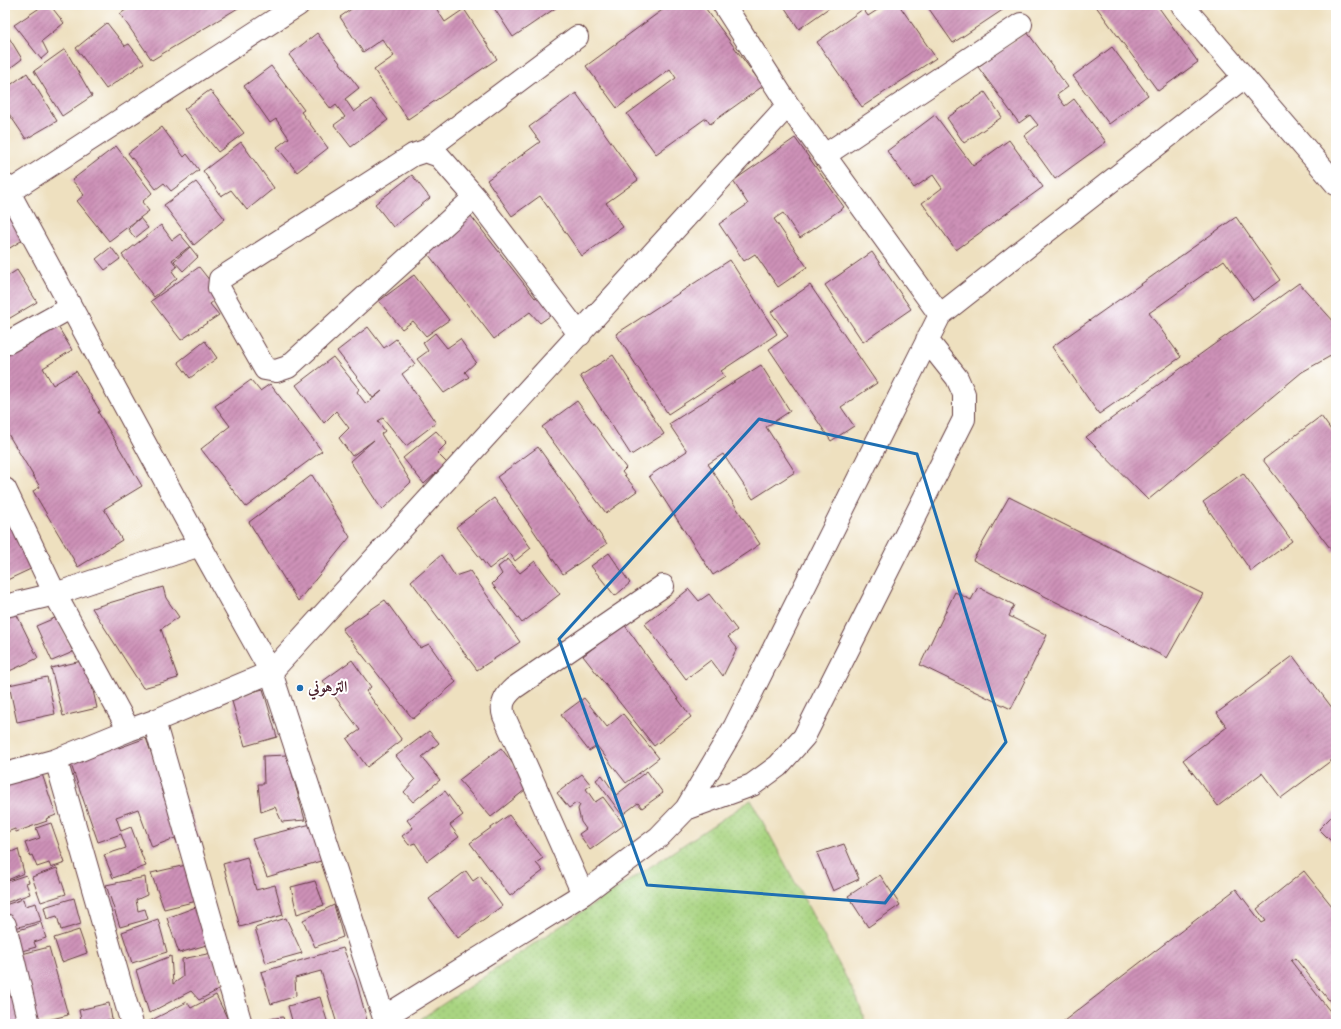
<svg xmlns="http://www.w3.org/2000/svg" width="1341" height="1029" font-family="'Old Standard TT',Amiri,serif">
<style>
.garden{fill:url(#garden-dots);stroke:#7a7a56}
.building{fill:url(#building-hatch)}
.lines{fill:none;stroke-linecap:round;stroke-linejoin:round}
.minor-casing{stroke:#633c41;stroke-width:24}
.tertiary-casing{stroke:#633c41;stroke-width:24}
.minor{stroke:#fff;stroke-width:22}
.tertiary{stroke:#fff;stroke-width:22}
.marked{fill:none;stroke:#1f6fb2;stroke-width:3;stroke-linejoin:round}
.poi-dot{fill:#1f6fb2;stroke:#fff;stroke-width:1.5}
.labels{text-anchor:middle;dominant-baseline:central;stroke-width:4;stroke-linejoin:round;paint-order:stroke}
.poi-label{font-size:16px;font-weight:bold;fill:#4a1f2b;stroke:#fff;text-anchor:start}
</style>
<defs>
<pattern id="garden-dots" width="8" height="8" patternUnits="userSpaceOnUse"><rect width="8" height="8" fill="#a9d481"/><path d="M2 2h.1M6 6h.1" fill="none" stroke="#93b670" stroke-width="1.8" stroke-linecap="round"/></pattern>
<pattern id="building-hatch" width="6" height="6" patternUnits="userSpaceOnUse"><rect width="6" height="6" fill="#cd91b7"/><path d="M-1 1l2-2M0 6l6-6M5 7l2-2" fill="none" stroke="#a87695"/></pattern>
</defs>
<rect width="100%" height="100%" fill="#fff"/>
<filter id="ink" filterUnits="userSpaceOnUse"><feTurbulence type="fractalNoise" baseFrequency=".025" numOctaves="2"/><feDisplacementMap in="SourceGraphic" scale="8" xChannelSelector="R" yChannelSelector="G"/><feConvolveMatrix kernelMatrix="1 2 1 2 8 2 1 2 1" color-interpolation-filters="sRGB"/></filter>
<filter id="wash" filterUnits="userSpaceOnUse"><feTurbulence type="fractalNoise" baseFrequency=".012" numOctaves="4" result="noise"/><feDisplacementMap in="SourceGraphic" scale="16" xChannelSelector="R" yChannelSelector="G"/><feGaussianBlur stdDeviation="0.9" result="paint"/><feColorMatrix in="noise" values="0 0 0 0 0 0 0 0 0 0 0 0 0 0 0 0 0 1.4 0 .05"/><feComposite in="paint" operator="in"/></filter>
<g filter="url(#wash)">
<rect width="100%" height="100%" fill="#eee0bf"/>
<path class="garden" d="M751,800L857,998L866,1024H423L422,1018Z"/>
<g id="blocks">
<path class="building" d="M44,5H50L64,23L42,41L48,53L41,59L14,25Z
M133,5H243L152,60L120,14Z
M357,5H434L445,22L464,9L497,59L408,119L374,70L394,56L382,39L363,52L340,17Z
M492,5H560L513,37Z
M669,5H703L763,86L710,124L706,118L656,154L627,114L676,78L670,69L617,108L586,66Z
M783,5H833L799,29Z
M885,5H899L936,58L862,107L817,42L863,9L868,16Z
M929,5H1010L953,43L927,6Z
M1095,5H1157L1198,62L1158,91Z
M107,23L125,46L129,44L144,63L106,89L76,48Z
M5,31L22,59L5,72Z
M1027,32L1068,87L1057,95L1065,106L1074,99L1106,142L1055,179L1024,136L1038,125L1030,115L1019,123L978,67Z
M317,33L359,88L345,99L354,112L371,99L388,120L351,147L334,125L345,117L336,105L331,109L289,55Z
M1112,47L1148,95L1109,124L1073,76Z
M65,49L92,96L62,116L34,71Z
M271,66L304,110L301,112L328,148L297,172L277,147L289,138L276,119L270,123L244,86Z
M27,73L57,121L26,139L5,108V89Z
M210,90L244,133L218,152L184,109Z
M985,92L1002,117L964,143L947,118Z
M576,93L638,180L606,203L623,227L582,256L540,196L512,216L487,180L540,142L529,127Z
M935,115L973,166L1009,140L1043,187L956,250L922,203L942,188L933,175L914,188L887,151Z
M162,127L184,157L187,154L199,170L171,191L164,183L156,189L128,153Z
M795,138L844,207L800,238L783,213L774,219L807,267L778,287L755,254L744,261L719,224L748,204L733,181Z
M241,142L274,188L247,210L231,190L221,196L203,171Z
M116,146L152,193L142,202L149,211L109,241L77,201L84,195L72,180Z
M412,175L430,198L393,227L375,204Z
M196,182L225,219L194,245L164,205Z
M10,206L29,236L5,251V209Z
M471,216L535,298L544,293L557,311L540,323L530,312L494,339L425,250Z
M1236,217L1280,280L1253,300L1224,260L1149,313L1181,357L1099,414L1052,347Z
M140,218L148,228L135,238L128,229Z
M161,225L172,240L180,234L190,246L172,260L177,267L172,271L177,278L154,297L122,255Z
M111,247L120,259L105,270L96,259Z
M190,247L198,257L183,271L174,261Z
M872,252L911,309L863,342L825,285Z
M730,260L777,334L721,371L725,377L668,414L616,334Z
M199,267L221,295L210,304L219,315L181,340L151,301Z
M17,270L37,302L5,321V278Z
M414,275L449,320L426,336L413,321L402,329L379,301Z
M1299,283L1336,324V353L1302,372L1148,500L1086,437Z
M810,285L877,383L841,407L854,426L831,441L769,349L788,336L771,312Z
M57,325L72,350L43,368L53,385L76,371L100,411L98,412L142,486L104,509L122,540L78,567L33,491L40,487L5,429V356Z
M368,327L384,348L396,339L415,364L402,374L436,423L406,446L383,418L378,421L385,431L381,434L411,482L382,510L350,461L374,440L352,456L339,438L349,428L336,411L324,423L296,385L333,357L359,389L357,392L366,404L370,401L382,391L373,398L337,351Z
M435,333L447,348L460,339L476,362L465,372L469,377L444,393L417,359L428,351L423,343Z
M205,341L217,358L190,378L178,362Z
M613,355L664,434L631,455L580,376Z
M761,365L790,411L766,427L795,472L753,499L723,454L708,464L760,544L713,575L649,476L687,451L669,424Z
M251,380L260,391L270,384L322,451L246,507L201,449L230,426L215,406Z
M577,401L626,468L622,472L637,491L606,513L542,427Z
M1321,416L1336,437V550L1333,552L1263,460Z
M436,431L447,443L437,453L447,463L424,484L403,458Z
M538,447L607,544L563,574L497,477Z
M1243,473L1292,541L1251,571L1203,502Z
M312,475L350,537L298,601L249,522Z
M1009,497L1203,594L1167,658L973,560Z
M494,498L531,548L515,561L510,553L489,569L456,527Z
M5,504L35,567L5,581Z
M609,553L630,583L615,596L591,566Z
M441,555L455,576L470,571L520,642L477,670L411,581Z
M508,559L520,573L535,561L560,594L522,623L492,584L502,574L498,567Z
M163,587L166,598L179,617L161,629L178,678L143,688L92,608Z
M978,587L1014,605L1009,616L1047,635L1011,709L920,665L955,592L971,600Z
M689,589L699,601L709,594L737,630L728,637L737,648L723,676L711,660L686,679L645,624Z
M385,600L420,648L429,644L456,682L413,719L342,629Z
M15,611L38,658L5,673V616Z
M57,617L73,652L52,661L36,626Z
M624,624L691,717L654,746L583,656Z
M1293,656L1336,713V757L1281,798L1262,773L1218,806L1183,760L1227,727L1217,713Z
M86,660L97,708L63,716L51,668Z
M352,660L371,687L366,691L402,740L367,767L347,739L360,730L323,681Z
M47,677L55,714L17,722L9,685Z
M263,689L277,737L245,746L231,698Z
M584,698L607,727L623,714L659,758L626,783L597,746L589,751L561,715Z
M429,731L439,743L422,757L440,780L413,802L404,792L415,780L396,756Z
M114,736L119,748L146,738L164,788L161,789L170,813L188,807L201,842L180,850L175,838L152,847L138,809L116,817L121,831L131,827L146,866L113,878L104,855L126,848L121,834L98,842L67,753Z
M501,748L530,786L491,817L459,780Z
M287,755L305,820L282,822L275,807L261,812L258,784H264L263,756Z
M41,771L56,815L46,819L47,821L16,832L15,829L7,832L8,834L5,835V781Z
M647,771L663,793L642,808L638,803L622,815L596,780L602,775L616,795Z
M582,774L591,785L586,789L595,802L603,797L624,825L590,850L579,834L586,829L581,822L578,809L580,805L576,803L569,808L557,793Z
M445,791L463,815L450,825L459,837L427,861L415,843L409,845L402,836L413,828L407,820Z
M1336,812V846L1319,829Z
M509,815L543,858L536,863L543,871L510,896L470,843Z
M51,823L65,863L51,868L49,863L37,867L32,855L30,856L25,843L40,838L36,828Z
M315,823L324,860L267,877L252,839Z
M844,844L859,879L833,891L817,853Z
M18,849L24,873L5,881V855Z
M247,857L256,890L275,885L283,915L240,927L223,864Z
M186,865L197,901L164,909L151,873Z
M57,868L66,894L41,902L32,877Z
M466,871L473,881L480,876L502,906L458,938L429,899Z
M1304,871L1336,911V1009L1295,958L1291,961L1336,1019V1024H1060L1236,889L1262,923L1266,921L1257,909Z
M26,875L29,882L26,883L30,894L5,903V882Z
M880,875L900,905L868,927L848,896Z
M145,877L147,895L136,900L138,911L145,909L148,919L120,927L106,885Z
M315,881L324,905L297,914L291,887Z
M74,898L81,924L61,930L57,916L47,919L44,907Z
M23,899L25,906L36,903L41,921L11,929L5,905Z
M201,905L210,944L179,953L167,918Z
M334,905L343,937L315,947L303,920Z
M286,918L302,953L266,963L255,928Z
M158,919L167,952L132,963L122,932Z
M41,923L46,938L34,942L36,947L15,953L9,933Z
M79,930L87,953L62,962L54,938Z
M49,947L68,1015L32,1024L14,956Z
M343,948L356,980L368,1024H337L321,971L295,978L296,996L271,1004L261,972Z
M212,953L224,987L199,1000L191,991L149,1013L136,970L171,956L173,984L183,977L182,959Z
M216,995L230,1024L146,1023L187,1002L191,1008Z
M5,996H19L20,1024H5Z
M320,997L328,1024H293L288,1006Z
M109,1003L112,1019L92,1024H82L79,1010Z
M283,1017L285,1024H270L269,1019Z"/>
</g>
</g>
<g filter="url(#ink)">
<use href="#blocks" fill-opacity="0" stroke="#633c41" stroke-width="1"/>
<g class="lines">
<defs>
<path id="minor" d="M425,151L577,37
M825,155L1021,24
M9,192L298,5
M475,197L288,367L276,371L265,369L219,288L220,279L413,155L425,151L439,156L475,197L580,335
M940,315L1244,77
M5,344L70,308
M5,489L55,594L129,730
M5,606L55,594L200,545
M154,721L241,1024
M56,760L132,1024
M5,774L56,760L129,730L154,721L271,672L788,105
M686,809L752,785L778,766L804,737L964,419V394L957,378L927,340
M583,894L504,716C500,704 505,696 514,688L663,586
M5,925L29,1024
M384,1017L583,894L659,837L686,809L735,726L940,315L788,105L724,5"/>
<path id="tertiary" d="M1182,5L1336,184
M5,185L200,545L271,672L386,1024"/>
</defs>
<use href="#minor" class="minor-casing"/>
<use href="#tertiary" class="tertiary-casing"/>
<use href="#minor" class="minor"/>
<use href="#tertiary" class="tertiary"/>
</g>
</g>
<path class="marked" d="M759,419L917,454L1006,742L885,903L647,885L559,639Z"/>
<circle class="poi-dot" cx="300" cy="688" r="4"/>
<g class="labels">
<g class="poi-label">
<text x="308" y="688">الترهوني</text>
</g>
</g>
<rect width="1341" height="1029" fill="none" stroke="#fff" stroke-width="20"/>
</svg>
